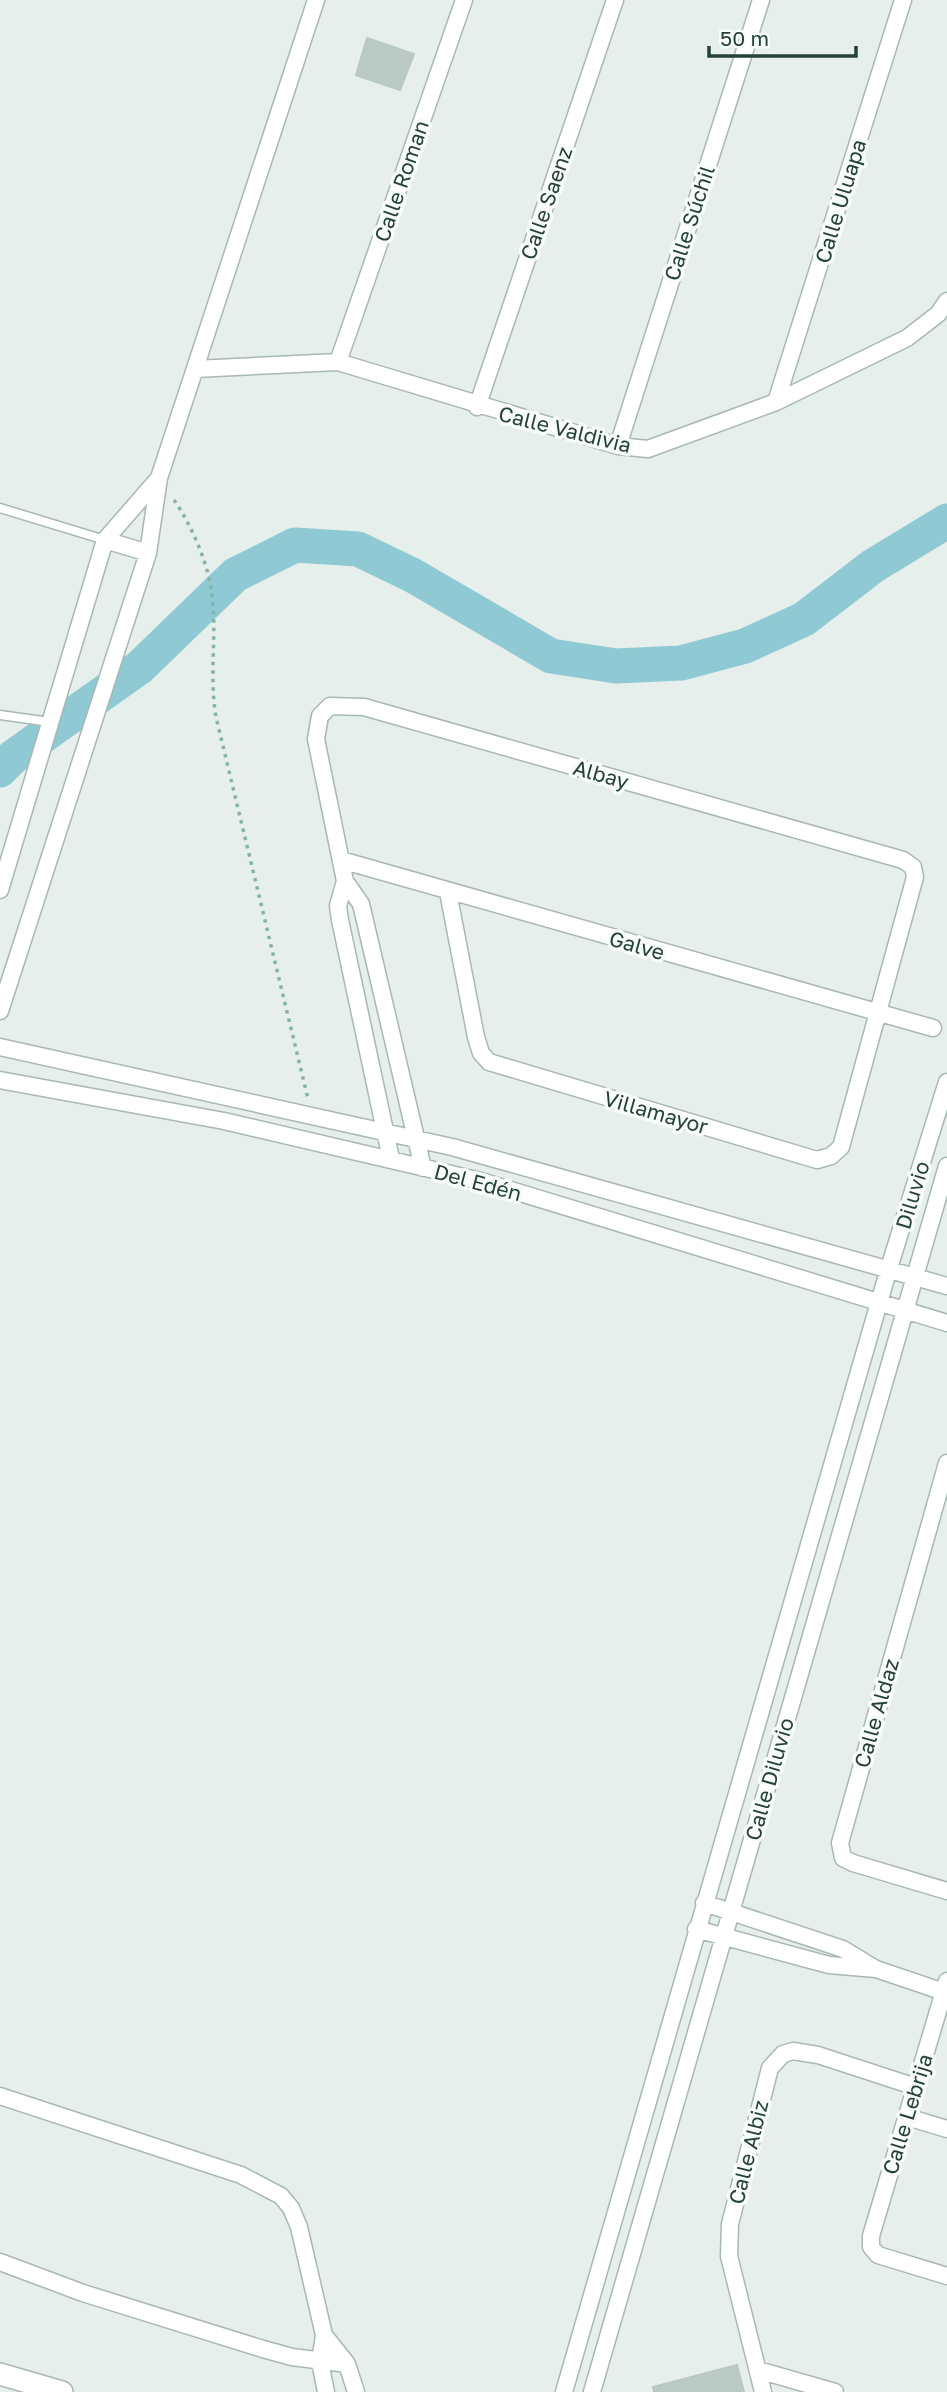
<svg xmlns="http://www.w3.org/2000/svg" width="947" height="2392" font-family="'Golos Text',sans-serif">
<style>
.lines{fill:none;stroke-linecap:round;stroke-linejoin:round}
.river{stroke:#8ec9d4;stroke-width:35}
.building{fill:#bbcac4;stroke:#b8c9c2;stroke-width:2}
.service-casing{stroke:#a8b8b2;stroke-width:11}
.minor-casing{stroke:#a8b8b2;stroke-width:19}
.tertiary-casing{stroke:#a8b8b2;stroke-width:24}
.path{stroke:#86b3a5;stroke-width:3.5;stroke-dasharray:3.5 5;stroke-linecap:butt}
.service{stroke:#fff;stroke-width:8}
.minor{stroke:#fff;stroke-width:16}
.tertiary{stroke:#fff;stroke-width:21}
.labels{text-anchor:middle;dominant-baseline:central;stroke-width:7;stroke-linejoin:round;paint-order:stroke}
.street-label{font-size:21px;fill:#24423a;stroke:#f7fbf9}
</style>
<rect width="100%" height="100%" fill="#e6efeb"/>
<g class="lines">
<path class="river" d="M0,770L13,757L140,667L235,575L295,545L358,549L412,575L551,656L616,666L681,663L745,646L804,619L873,566L947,521"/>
</g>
<path class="building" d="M367,38L414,54L400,90L356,75Z
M737,2365L744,2392H654L653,2387Z"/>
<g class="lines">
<defs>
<path id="service" d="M0,508L105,540
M0,715L50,722"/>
<path id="minor" d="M338,362L464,0
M195,369L338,362L618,446L648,449L776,402L907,338L938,314L947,301
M776,402L903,0
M477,407L615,0
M618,446L761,0
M105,540L148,553
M341,860L933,1028
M345,881L338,906L340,920L391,1159
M0,890L105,540L159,478
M0,1011L148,553L159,478L316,0
M0,1047L452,1147L947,1286
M0,1080L224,1121L481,1181L947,1323
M423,1168L361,904L345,881L316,739L320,716L330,706L364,707L903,860L913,867L915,877L841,1147L831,1156L817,1160L489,1062L481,1053L476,1037L448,892
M947,1463L840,1843L843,1858L853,1863L947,1891
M704,1903L843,1949L876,1969L947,1993
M696,1929L829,1965L876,1969
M947,1981L871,2236V2247L878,2255L947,2276
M0,2096L241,2175L281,2196L291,2208L299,2227L324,2335L320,2362L326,2392
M907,2117L947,2129
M0,2262L83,2293L263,2349L292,2357L347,2364
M324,2335L347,2364L356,2392
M758,2370L835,2392
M564,2392L889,1268L947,1082
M592,2392L947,1166
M763,2392L729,2256L730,2224L770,2068L783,2054L793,2051L818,2055L916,2087"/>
<path id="tertiary" d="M0,2374L62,2392"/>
</defs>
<use href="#service" class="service-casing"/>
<use href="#minor" class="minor-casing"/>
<use href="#tertiary" class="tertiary-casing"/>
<path class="path" d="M174,500C192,526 208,563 212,594C217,635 209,676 216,717L308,1099"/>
<use href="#service" class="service"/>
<use href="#minor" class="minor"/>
<use href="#tertiary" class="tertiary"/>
</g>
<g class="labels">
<g class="street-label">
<text transform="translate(401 181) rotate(-71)">Calle Roman</text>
<text transform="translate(840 201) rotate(-73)">Calle Uluapa</text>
<text transform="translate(546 203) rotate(-71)">Calle Saenz</text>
<text transform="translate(689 223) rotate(-72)">Calle Súchil</text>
<text transform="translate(565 429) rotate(14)">Calle Valdivia</text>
<text transform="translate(601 774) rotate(16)">Albay</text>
<text transform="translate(637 945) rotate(16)">Galve</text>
<text transform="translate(656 1112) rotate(16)">Villamayor</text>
<text transform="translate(478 1182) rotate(15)">Del Edén</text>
<text transform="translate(912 1195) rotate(-73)">Diluvio</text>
<text transform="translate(876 1713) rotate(-74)">Calle Aldaz</text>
<text transform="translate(769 1779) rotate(-74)">Calle Diluvio</text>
<text transform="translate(907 2114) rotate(-73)">Calle Lebrija</text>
<text transform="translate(748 2152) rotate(-76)">Calle Albiz</text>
</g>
</g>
<path d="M709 46v10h147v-10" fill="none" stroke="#24423a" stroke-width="3.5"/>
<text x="720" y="46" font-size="21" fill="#24423a" stroke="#f7fbf9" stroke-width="5" paint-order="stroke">50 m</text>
</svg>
